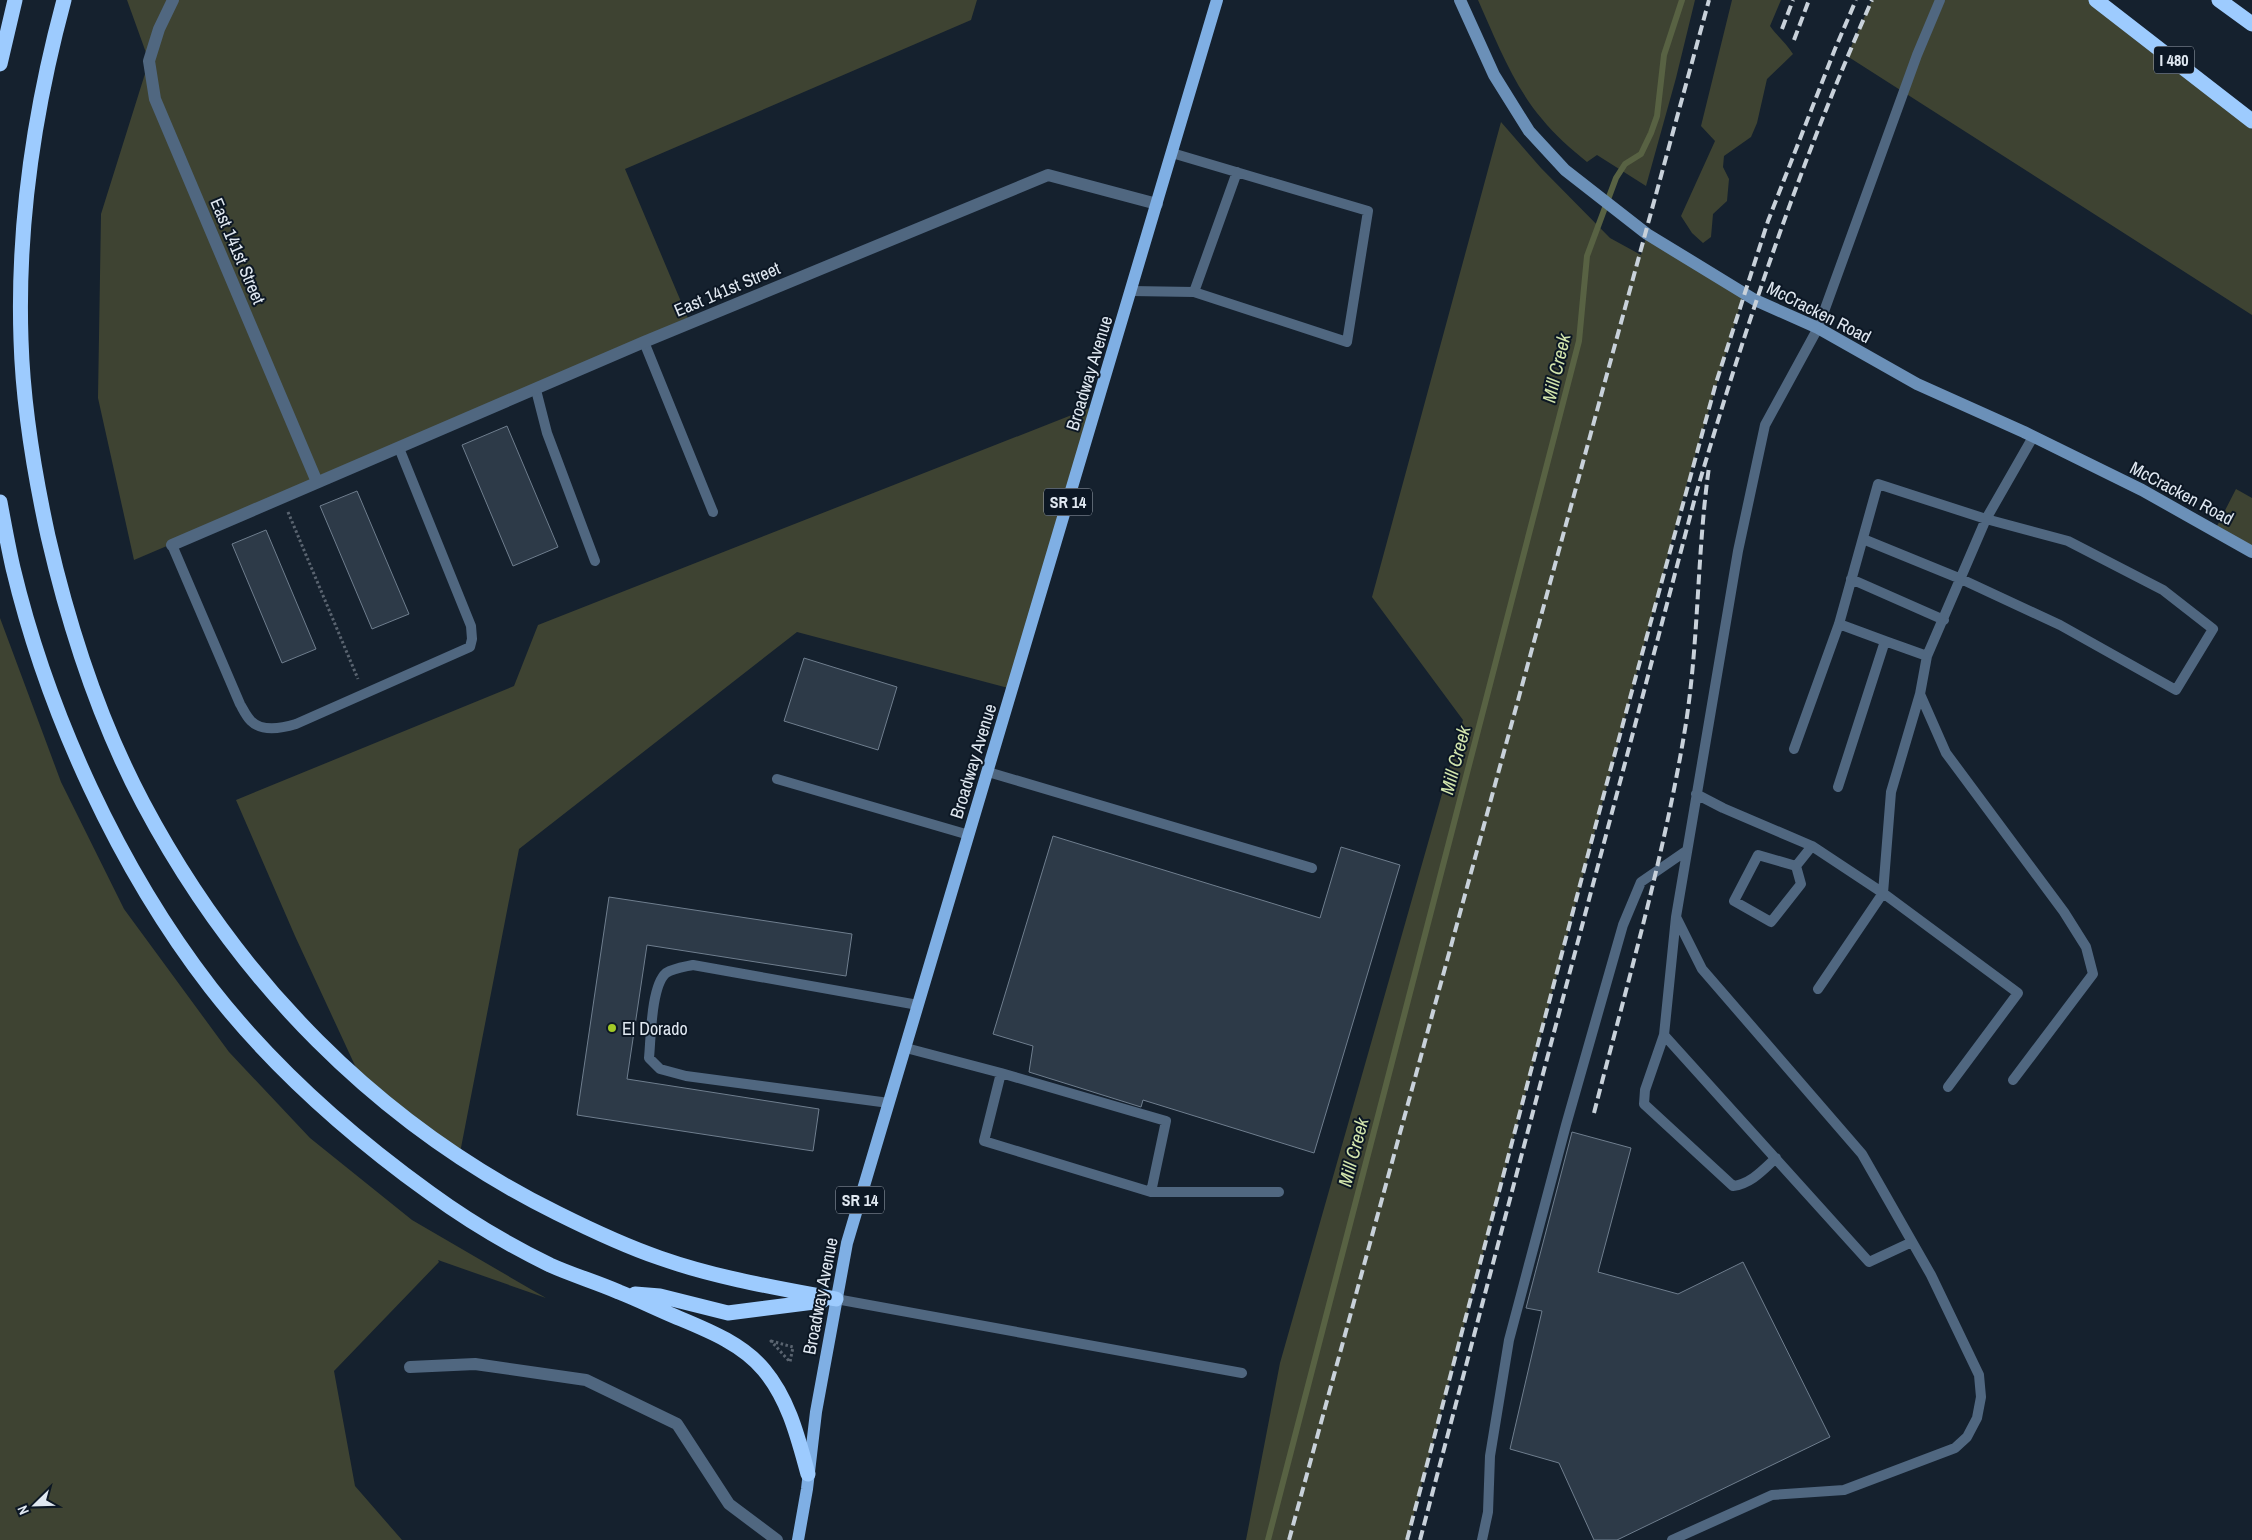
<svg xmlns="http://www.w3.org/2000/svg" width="2252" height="1540" font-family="'Archivo Narrow',sans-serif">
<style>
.green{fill:#3e4332}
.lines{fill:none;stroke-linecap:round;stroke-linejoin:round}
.stream{stroke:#586243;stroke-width:6}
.building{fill:#2d3a48;stroke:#6f7e8e}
.path{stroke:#5a6470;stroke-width:3;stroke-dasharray:2.5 2.5;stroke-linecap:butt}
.lane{stroke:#506780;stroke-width:10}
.street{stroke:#506780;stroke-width:12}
.secondary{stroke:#6b90b8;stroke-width:12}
.primary{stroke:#7fafe4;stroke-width:12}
.highway{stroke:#9dcbfe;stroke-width:15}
.rail{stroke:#c8d1da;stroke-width:4;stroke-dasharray:10 5;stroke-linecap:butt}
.poi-dot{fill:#a2c928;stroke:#0c1724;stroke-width:2}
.labels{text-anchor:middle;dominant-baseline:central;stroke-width:4;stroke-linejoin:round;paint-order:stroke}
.shield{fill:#0c1724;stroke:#a0a9b4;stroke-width:1}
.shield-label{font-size:16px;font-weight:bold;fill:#e0e8f1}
.street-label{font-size:18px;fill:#e0e8f1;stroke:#0c1724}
.poi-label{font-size:18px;fill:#e0e8f1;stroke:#0c1724;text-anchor:start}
.water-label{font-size:19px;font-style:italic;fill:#d3e6ad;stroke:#0c1724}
</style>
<rect width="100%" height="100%" fill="#15212e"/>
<path class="green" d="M127,0H977L971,20L625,169L690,323L134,560L98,398L101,214L149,61Z
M1478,0H1695L1676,78L1646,186L1597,155L1587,162C1571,149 1555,135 1542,119C1513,85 1496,40 1478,0Z
M1732,0H1781L1770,26C1777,36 1786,43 1793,54L1767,79L1757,123L1751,137L1724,156L1723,167L1729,179L1727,201L1713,214L1711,237L1703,243L1692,233L1681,216L1715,141L1701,126Z
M1872,0H2096L2252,121V315L1847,56Z
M1501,122L1541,168L1610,238L1641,255L1647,234L1744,293L1687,483L1407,1540H1246L1280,1363L1463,720L1372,597Z
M1097,405L1012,689L797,632L519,849L459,1158L364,1085L295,936L236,800L514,686L538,625Z
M2236,489L2252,498V552L2215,530Z
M0,618L61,782L124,909L229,1052L310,1138L412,1220L546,1298L438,1260L439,1262L334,1371L355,1486L402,1540H0Z"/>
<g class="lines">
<path class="stream" d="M1268,1540L1579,341L1587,256L1616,178L1625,164L1641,154L1651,133L1657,116L1664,55L1682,0"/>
</g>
<path class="building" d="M507,426L558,547L513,566L462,445Z
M357,491L409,614L372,629L320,506Z
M266,530L316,649L282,663L232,544Z
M804,658L897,687L878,750L784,721Z
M1053,836L1320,918L1341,847L1400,865L1314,1153L1143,1100L1141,1107L1029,1072L1033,1046L993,1034Z
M609,897L852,934L846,976L647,945L627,1079L819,1109L813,1151L577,1115Z
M1572,1132L1631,1148L1598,1272L1678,1294L1743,1262L1830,1437L1617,1540H1594L1559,1463L1510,1449L1542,1311L1526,1308Z"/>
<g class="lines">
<path class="path" d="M288,512L358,679
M771,1341L793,1347L790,1362Z"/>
<path class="lane" d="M1131,291L1194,292L1347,342L1368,211L1172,153
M1194,292L1237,172
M644,342L713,512
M536,390L547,433L595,561
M172,545L240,704C243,709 246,716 251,721C262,732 283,728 296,724L470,647L472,639L471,626L399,448
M1851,579L1944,620
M1885,641L1927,656
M1794,749L1839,624L1878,484L1986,519L2068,541L2163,590L2213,629L2176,690L2060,625L1961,579L1863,539
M988,772L1312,868
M777,779L969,835
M1838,787L1885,641L1839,624
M1696,794L1723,808L1812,846L1883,893L2018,993L1948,1087
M1796,866L1801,884L1771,922L1734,901L1758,855L1796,866L1812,846
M1676,917L1664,1035L1869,1262L1912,1242
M1818,989L1883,893L1891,792L1920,694
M1664,1035L1645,1090L1644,1104L1733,1186C1751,1184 1763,1170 1776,1158
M906,1048L1001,1073L984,1141L1151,1192H1279
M1001,1073L1166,1121L1151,1192
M2013,1080L2093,974L2086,947L2064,912L1946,753L1920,694L1927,656L1986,519L2033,437
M889,1103L686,1076L660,1069L649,1058C651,1038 651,986 666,973C674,968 684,967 693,965L918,1005
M836,1299L1242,1373
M1482,1540L1488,1512L1490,1456L1509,1340L1566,1125L1623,925L1641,882L1686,851
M1672,1540L1772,1495L1844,1490L1955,1448L1967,1437L1977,1418L1981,1397L1979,1375L1931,1275L1862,1154L1702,969L1676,917L1738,551L1765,425L1818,328L1917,55L1940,0"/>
<path class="street" d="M173,0L159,29L149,61L155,99L317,482
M172,545L644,342L1048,175L1157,204
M410,1367L475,1364L586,1380L677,1424L729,1504L777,1540"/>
<path class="secondary" d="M1460,0L1494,75L1529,131L1565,170L1647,234L1755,300L1818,328L1917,384L2024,432L2142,490L2252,552"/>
<path class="primary" d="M798,1540L807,1489L816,1412L847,1243L1217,0"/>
<path class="highway" d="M64,0C34,111 17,224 21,340C23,406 34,472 48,536C69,627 99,720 143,803C237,980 377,1124 557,1213C591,1230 625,1246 660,1258C717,1278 777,1288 836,1299
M2096,0L2252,121
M2219,0L2252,24
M0,64L15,0
M0,502C4,524 8,546 13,568C48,714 119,869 211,988C271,1065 351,1136 430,1193C467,1220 509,1245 550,1265C572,1275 596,1282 619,1292C637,1299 655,1308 674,1316C705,1329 742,1343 764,1370C789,1400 798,1438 808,1474
M635,1294L660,1296L728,1313L822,1301"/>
<path class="rail" d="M1782,29L1793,0
M1794,40L1809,0
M1594,1113C1627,984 1665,854 1686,723C1699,638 1697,552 1709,467
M1289,1540L1709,0
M1407,1540L1609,775L1716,383L1768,221L1835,49L1856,0
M1420,1540L1696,494C1746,324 1800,163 1872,0"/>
</g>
<circle class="poi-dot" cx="612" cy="1028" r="5"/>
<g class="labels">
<g class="shield">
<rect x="2154" y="46.5" width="40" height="27" rx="4"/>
<rect x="1044" y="488.5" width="48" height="27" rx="4"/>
<rect x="836" y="1186.5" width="48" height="27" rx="4"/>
</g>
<g class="shield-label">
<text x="2174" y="60">I 480</text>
<text x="1068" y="502">SR 14</text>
<text x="860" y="1200">SR 14</text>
</g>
<g class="street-label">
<text transform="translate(238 251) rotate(67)">East 141st Street</text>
<text transform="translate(727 289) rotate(-23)">East 141st Street</text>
<text transform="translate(1819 312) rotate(27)">McCracken Road</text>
<text transform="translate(1089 373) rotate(-73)">Broadway Avenue</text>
<text transform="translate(2182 493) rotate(28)">McCracken Road</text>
<text transform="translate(973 761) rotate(-73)">Broadway Avenue</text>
<text transform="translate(820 1296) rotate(-79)">Broadway Avenue</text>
</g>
<g class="poi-label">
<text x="622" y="1028">El Dorado</text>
</g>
<g class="water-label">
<text transform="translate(1556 368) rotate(-77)">Mill Creek</text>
<text transform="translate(1455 760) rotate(-75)">Mill Creek</text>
<text transform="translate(1353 1152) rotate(-75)">Mill Creek</text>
</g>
</g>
<g transform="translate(35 1505) rotate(247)" stroke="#0c1724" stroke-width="4" paint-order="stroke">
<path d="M0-4L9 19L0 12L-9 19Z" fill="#e0e8f1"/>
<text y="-8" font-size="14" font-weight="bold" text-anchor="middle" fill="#e0e8f1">N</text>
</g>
</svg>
